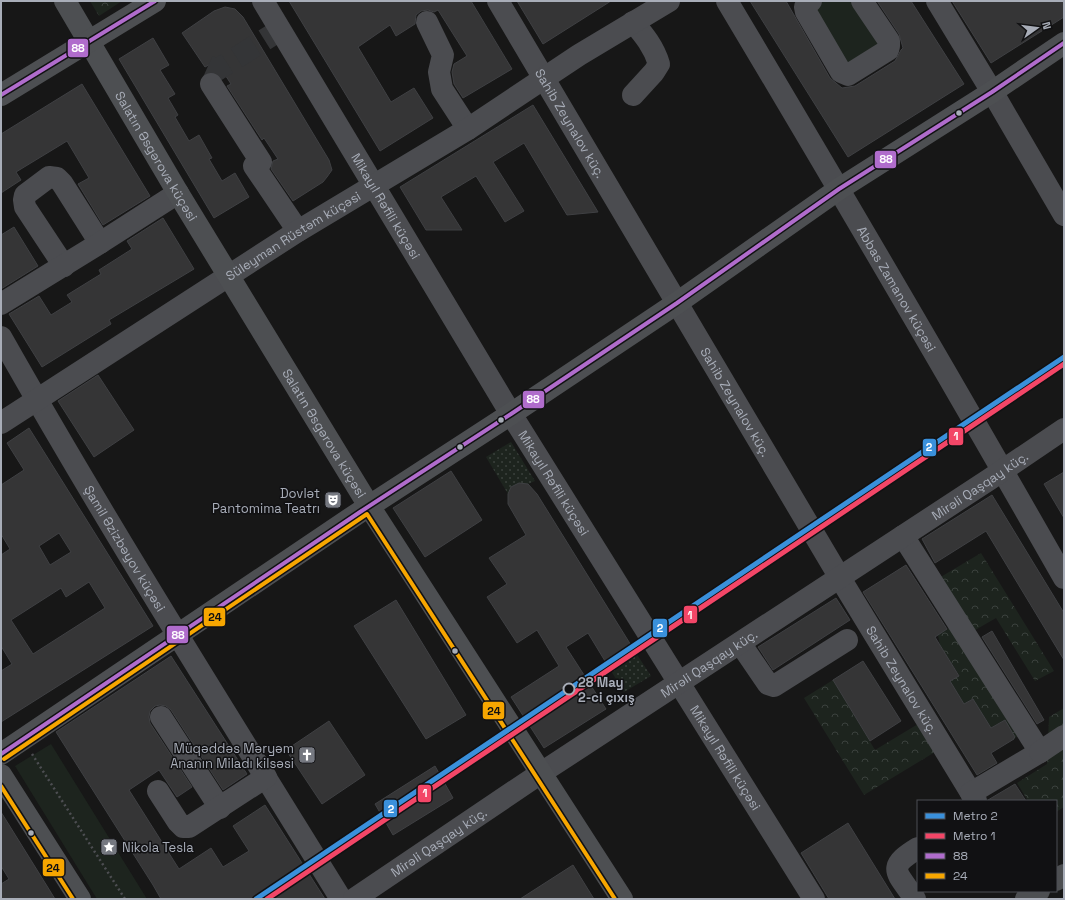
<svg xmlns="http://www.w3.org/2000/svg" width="1065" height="900" font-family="'Space Grotesk',sans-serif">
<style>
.grass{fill:url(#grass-dots)}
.forest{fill:url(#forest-crowns)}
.park{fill:#1d241e}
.building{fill:#353536;stroke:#3f4043;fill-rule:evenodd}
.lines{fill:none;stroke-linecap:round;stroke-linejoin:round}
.minor-tunnel{stroke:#343537;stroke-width:22;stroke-dasharray:22 11;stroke-linecap:butt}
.path{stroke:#4d4e52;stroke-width:2.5;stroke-dasharray:2 3;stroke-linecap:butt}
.minor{stroke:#4b4c50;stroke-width:22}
.major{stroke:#4d4f52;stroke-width:22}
.bus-1-casing{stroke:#111113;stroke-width:7}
.bus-2-casing{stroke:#111113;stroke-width:7}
.bus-1{stroke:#b06ccc;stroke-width:4}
.bus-2{stroke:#f7a600;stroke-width:4}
.metro-1-casing{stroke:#111113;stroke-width:8}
.metro-2-casing{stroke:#111113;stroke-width:8}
.metro-1{stroke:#3a90db;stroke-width:5}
.metro-2{stroke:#f34667;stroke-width:5}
.bus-dot{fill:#a8adb8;stroke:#111113;stroke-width:1.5}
.stop-dot{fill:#111113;stroke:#a8adb8;stroke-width:2}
.labels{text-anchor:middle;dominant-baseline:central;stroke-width:3;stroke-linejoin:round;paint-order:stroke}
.street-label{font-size:13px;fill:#a8adb8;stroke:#111113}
.poi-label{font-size:13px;fill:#a8adb8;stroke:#111113;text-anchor:end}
.stop-label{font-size:13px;font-weight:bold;fill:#a8adb8;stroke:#111113;text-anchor:start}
.line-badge{stroke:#111113;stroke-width:1.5}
.badge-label{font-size:11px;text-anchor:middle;font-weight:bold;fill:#fff}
.pale-badge-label{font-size:11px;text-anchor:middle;font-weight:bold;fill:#111}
</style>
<defs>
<pattern id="grass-dots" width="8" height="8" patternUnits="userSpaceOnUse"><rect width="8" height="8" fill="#1d241e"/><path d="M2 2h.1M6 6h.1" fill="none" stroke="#3b413d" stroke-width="1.8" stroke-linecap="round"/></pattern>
<pattern id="forest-crowns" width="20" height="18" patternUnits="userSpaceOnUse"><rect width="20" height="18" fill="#1d241e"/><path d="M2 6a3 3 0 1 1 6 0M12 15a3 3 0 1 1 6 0" fill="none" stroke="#3b413d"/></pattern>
</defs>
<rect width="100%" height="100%" fill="#171717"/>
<path class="grass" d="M511,442L535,481L528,484L511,487L508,494L486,457Z
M634,650L651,676L624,692L608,666Z"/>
<path class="forest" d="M90,1H122L99,16Z
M981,553L1054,671L1035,681L996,618L970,633L939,578Z
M952,626L1019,735L1014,739L1003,721L991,728L973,699L964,704L950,681L959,675L940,645L938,635Z
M833,680L875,750L918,724L935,752L864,795L804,698Z
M1064,708V807L1056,812V801H1028L1017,783L1047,764L1049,717Z"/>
<path class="park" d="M824,1H856L883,45L849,66L814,7Z
M51,744L147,899H97L15,766Z"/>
<path class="building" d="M289,1H471L512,69L463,98L454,84L452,72L454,64L467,56L438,10L434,12L428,10L421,11L416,15L415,24L396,36L390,25L358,47L391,102L414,88L433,118L380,151Z
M517,1H611L543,44Z
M750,1H786L830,78L842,88L855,86L895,61L901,50L903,48L899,34L877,1H911L964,84L848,157Z
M952,1H1064V17L991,63Z
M225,7L235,9L243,17L329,160L332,170L327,177L323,182L293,201L271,169L273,161L278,159L264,138L262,140L227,86L231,84L216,61L205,67L182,33L214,11Z
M153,38L169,65L160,70L175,94L168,98L178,115L175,117L189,141L199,135L212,158L209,159L222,181L235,173L249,197L214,218L119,59Z
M82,84L150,196L103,225L78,184L89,178L67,141L16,172L21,180L1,193V134Z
M533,105L598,212L567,215L524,143L493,162L524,211L505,222L476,176L441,197L462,230H426L400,187Z
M163,218L194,269L109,320L111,324L42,367L9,314L39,296L51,315L72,302L67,295L101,274L99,270L132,249L127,241Z
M14,227L38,266L1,289V235Z
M98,375L134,430L94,457L58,401Z
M29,428L153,626L1,722V671L12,664L1,646V555L10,549L1,534V485L24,470L7,443ZM59,533L71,552L50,565L39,546ZM89,582L105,608L33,654L11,620L61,588L66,597Z
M451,471L482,520L425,557L393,508Z
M1064,472V518L1044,484Z
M519,483L528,484L537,494L634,650L608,666L588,633L566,647L606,709L544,748L511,697L559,666L537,630L517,643L487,597L507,584L489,558L526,535L508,504V494L511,487Z
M992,495L1064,613V660L986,531L935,563L922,539Z
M906,565L947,629L935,637L959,676L950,681L964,704L973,699L991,728L1005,720L1015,737L1014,738V739L991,753L997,763L977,775L863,592Z
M836,598L850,620L773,670L758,647Z
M396,600L466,715L426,739L354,626Z
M992,631L1044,720L1037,724L982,637Z
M171,656L247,774L223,790L171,710L166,706L160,705L155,706L150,711L149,717L150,723L192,787L177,797L159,770L129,790L179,869L211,848L223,867L249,851L233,826L265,805L325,899H161L153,885L56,732Z
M863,661L901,721L870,741L833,680Z
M329,721L365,775L322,804L286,750Z
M435,766L453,798L393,835L375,804Z
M1015,784L1026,801H988V800Z
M1,812L47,886L55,899H1V884L9,879L1,866Z
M848,823L895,899H829L801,853Z
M573,865L594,899H520Z"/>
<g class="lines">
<path class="minor-tunnel" d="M208,66L217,70L280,30"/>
<path class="path" d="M32,754L125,899"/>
<g class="minor">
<path id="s1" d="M263,1L511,414L814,899"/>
<path id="s2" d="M498,1L840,578L976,801"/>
<path id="s3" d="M727,1C841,192 954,385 1064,578"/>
<path d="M811,1L805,7L806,12L841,72L848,75L888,50L889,46V41L862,1"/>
<path d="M937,1L997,100L1064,215"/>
<path d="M427,22L443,55L439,72L442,89L468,129"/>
<path d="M211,84L261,162L254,166L298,231"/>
<path d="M633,95L654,72L659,64C654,47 644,35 633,22"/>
<path d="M64,266L25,207L24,200L25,195L49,177L57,178L62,183L100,243"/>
<path d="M1,304L100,243L178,193"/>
<path id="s4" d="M1,337C109,528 226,713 341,899"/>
<path id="s5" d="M1,423L298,231L468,129L579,55L669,1"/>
<path d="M903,536L1040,752L971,793"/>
<path d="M740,643L768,684L774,686L847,640"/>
<path d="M161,717L220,808"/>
<path d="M1040,752L1064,736"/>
<path d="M158,791L178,822L183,827H189L266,777"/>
<path id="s6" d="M354,899L541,773L990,479L1064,429"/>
<path d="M915,899C897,872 885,868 918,848"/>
</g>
<g class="major">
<path id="s7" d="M65,1L178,193L369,506L622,899"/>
<path d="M1,95L155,1"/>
<path d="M1,754L360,512L511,414L677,303L839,189L992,92L1064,43"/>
<path d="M1,775L80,899"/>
<path d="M1056,880L1064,875"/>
<path d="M1026,899L1039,891"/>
</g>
<defs>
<path id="bus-1" d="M1,95L155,1
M1,754L360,512L511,414L677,303L839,189L992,92L1064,43"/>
<path id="bus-2" d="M4,759L367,514L615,899
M1,786L73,899"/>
</defs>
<use href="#bus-1" class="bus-1-casing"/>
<use href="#bus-2" class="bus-2-casing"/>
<use href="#bus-1" class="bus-1"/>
<use href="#bus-2" class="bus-2"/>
<defs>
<path id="metro-1" d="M256,899L1064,357"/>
<path id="metro-2" d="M267,899L1064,364"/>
</defs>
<use href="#metro-1" class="metro-1-casing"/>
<use href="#metro-2" class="metro-2-casing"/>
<use href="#metro-1" class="metro-1"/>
<use href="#metro-2" class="metro-2"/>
</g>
<defs>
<symbol id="theatre-square" viewBox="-11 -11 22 22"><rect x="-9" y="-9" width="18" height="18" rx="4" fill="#757880" stroke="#111113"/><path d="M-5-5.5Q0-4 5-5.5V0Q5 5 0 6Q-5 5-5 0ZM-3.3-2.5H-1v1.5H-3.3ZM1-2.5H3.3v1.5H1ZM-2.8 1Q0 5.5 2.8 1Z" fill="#fff"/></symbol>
<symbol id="church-square" viewBox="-11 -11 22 22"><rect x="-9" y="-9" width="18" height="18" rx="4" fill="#757880" stroke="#111113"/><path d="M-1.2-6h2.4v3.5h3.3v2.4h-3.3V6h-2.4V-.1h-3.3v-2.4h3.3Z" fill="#fff"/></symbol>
<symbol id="sight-square" viewBox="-11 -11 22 22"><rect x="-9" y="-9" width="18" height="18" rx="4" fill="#757880" stroke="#111113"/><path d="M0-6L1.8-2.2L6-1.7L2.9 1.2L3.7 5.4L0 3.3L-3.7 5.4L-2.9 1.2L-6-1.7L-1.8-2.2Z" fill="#fff"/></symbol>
</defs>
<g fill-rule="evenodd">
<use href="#theatre-square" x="323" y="490" width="20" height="20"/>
<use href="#church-square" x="297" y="745" width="20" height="20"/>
<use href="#sight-square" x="99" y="837" width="20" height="20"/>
</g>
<g class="bus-dot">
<circle cx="959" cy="113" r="3.5"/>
<circle cx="501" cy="420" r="3.5"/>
<circle cx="460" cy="447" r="3.5"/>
<circle cx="455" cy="651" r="3.5"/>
<circle cx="31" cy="833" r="3.5"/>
</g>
<circle class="stop-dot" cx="569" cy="689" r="5.5"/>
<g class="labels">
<g class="street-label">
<text stroke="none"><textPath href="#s2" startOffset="142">Sahib Zeynalov küç.</textPath></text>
<text stroke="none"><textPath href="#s7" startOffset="180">Salatın Əsgərova küçəsi</textPath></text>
<text stroke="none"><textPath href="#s1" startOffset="239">Mikayıl Rəfili küçəsi</textPath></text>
<text stroke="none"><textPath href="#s5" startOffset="347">Süleyman Rüstəm küçəsi</textPath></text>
<text stroke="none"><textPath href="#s3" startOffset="334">Abbas Zamanov küçəsi</textPath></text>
<text stroke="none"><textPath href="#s2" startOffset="466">Sahib Zeynalov küç.</textPath></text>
<text stroke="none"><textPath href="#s7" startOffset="504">Salatın Əsgərova küçəsi</textPath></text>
<text stroke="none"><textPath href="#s1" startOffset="563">Mikayıl Rəfili küçəsi</textPath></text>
<text stroke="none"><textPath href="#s6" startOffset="750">Mirəli Qaşqay küç.</textPath></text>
<text stroke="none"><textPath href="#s4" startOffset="245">Şamil Əzizbəyov küçəsi</textPath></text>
<text stroke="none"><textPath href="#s6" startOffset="426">Mirəli Qaşqay küç.</textPath></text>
<text stroke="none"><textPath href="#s2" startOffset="790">Sahib Zeynalov küç.</textPath></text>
<text stroke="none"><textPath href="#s1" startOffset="887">Mikayıl Rəfili küçəsi</textPath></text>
<text stroke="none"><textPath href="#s6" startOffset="102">Mirəli Qaşqay küç.</textPath></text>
</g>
<g class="poi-label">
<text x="320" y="493">Dovlət<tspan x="320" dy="15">Pantomima Teatrı</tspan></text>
<text x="294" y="748">Müqəddəs Məryəm<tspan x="294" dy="15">Ananın Miladı kilsəsi</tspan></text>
<text x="122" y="847" text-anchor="start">Nikola Tesla</text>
</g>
<g class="stop-label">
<text x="578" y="682">28 May<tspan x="578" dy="15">2-ci çıxış</tspan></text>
</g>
</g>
<g class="line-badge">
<rect x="67" y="38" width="22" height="20" rx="4" fill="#b06ccc"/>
<rect x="874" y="150" width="23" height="19" rx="4" fill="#b06ccc"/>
<rect x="522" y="390" width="23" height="19" rx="4" fill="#b06ccc"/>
<rect x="948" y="427" width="16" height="19" rx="4" fill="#f34667"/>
<rect x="922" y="438" width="15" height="19" rx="4" fill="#3a90db"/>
<rect x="683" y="605" width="15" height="19" rx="4" fill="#f34667"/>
<rect x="203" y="607" width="23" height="20" rx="4" fill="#f7a600"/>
<rect x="652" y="618" width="16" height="20" rx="4" fill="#3a90db"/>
<rect x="166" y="625" width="23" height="19" rx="4" fill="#b06ccc"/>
<rect x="482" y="701" width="23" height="19" rx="4" fill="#f7a600"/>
<rect x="417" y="784" width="15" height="19" rx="4" fill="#f34667"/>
<rect x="383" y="799" width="15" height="19" rx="4" fill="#3a90db"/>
<rect x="42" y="858" width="23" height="19" rx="4" fill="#f7a600"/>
</g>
<g class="badge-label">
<text x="78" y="52">88</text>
<text x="886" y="163">88</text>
<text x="533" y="403">88</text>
<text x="956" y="440">1</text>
<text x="929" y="451">2</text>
<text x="690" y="619">1</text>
<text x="660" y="632">2</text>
<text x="178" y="639">88</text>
<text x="425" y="797">1</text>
<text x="391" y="813">2</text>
</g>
<g class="pale-badge-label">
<text x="215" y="621">24</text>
<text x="494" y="715">24</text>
<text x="53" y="872">24</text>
</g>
<rect width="1065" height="900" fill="none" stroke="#a8adb8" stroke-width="4"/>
<rect x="917" y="800" width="140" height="92" fill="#111113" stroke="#4d4f55"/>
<rect x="925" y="813" width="20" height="6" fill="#3a90db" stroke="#4d4f55"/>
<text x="953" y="820" font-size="12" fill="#a8adb8">Metro 2</text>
<rect x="925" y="833" width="20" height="6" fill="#f34667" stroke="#4d4f55"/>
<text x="953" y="840" font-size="12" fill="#a8adb8">Metro 1</text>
<rect x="925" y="853" width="20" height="6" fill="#b06ccc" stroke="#4d4f55"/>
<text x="953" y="860" font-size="12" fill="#a8adb8">88</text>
<rect x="925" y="873" width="20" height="6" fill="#f7a600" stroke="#4d4f55"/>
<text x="953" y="880" font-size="12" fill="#a8adb8">24</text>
<g transform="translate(1037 28) rotate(76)" stroke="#111113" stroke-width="3" paint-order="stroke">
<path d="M0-3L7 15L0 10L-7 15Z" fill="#a8adb8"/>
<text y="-6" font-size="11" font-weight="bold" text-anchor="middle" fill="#a8adb8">N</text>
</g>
</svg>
